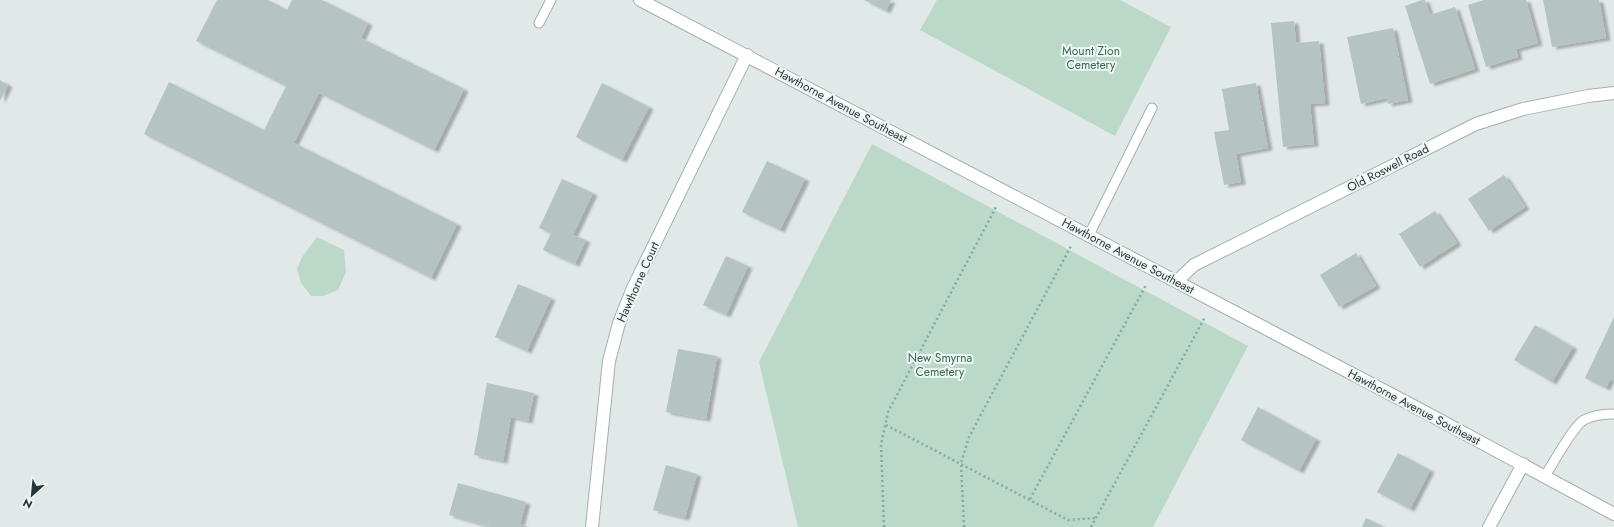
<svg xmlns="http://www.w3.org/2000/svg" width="1614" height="527" font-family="Jost,sans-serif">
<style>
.green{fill:#bad9c8}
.building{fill:#b5c4c0;filter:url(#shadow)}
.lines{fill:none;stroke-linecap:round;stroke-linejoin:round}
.service-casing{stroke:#a3b0ae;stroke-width:11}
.minor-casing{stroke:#a3b0ae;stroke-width:14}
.tertiary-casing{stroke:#a3b0ae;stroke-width:14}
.path{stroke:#83aba5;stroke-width:2.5;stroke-dasharray:2 3;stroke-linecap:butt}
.service{stroke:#fff;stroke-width:9}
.minor{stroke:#fff;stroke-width:12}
.tertiary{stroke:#fff;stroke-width:12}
.labels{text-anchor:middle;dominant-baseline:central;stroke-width:4;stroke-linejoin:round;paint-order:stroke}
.park-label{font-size:12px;fill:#306c52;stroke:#f0f6f4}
.street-label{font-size:12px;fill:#223836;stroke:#f0f6f4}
</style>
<defs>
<filter id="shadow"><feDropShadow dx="4.5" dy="2.5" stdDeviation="1" flood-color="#0004"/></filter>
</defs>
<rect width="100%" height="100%" fill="#e0e9e7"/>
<path class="green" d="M937,0H1120L1171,27L1115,136L920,30Z
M872,144L1248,346L1153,527H798L759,362Z
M317,237L344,250L346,272L338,290L323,296H311L301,283L297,269L302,257Z"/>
<path class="building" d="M217,0H268L287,10L292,0H322L368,23L361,38L464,89L434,150L319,93L294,143L457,224L431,278L144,134L169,82L264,130L286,86L196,41Z
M864,0H891L886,11Z
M1422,0H1425L1430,15L1455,7L1475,69L1430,84L1405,6Z
M1484,0H1526L1538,43L1516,49L1518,57L1486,67L1468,5Z
M1543,0H1599L1606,38L1552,47Z
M1294,21L1296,43L1319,41L1325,103L1310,104L1314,144L1283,147L1271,23Z
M1393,28L1408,100L1388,104L1387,98L1361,104L1347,37Z
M0,80L8,85L0,101Z
M602,83L649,107L622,160L576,137Z
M1256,83L1268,148L1236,154L1241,182L1224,185L1214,132L1229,130L1222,89Z
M767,161L805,179L780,230L742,212Z
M1504,175L1525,207L1489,231L1468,199Z
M562,179L593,193L573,235L586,240L575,264L543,250L551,233L539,228Z
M1435,211L1457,243L1420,267L1399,234Z
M1356,253L1376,286L1339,307L1320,275Z
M726,256L748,266L726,315L703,305Z
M518,284L551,298L527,351L495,337Z
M1614,317V381L1610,379L1606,388L1585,378Z
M1535,325L1573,347L1552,382L1514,360Z
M678,349L717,356L706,419L666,412Z
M487,383L534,393L528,421L511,417L503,461L474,455Z
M1258,407L1316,439L1299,471L1241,440Z
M1398,453L1430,470L1410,509L1377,492Z
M666,465L697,474L685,518L653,510Z
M458,483L526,502L520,524L528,527H492L449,515Z
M1366,518L1384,527H1362Z"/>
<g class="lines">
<defs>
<path id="service" d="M539,23L551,0
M1089,235L1152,108
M1545,476C1553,464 1573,426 1584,420C1593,415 1604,414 1614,414"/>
<path id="minor" d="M1177,281L1194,265L1476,124L1523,109L1588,96L1614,93
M592,527L609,361L619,323L633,288L747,55
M1489,527L1523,464"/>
<path id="tertiary" d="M640,0L1421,410L1614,514"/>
</defs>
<use href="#service" class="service-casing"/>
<use href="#minor" class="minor-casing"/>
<use href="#tertiary" class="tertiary-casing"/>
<path class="path" d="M886,425L1068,520L1096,518
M1030,499L1146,285
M884,527L881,445L888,412L996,207
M964,527L961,463L969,437L1071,246
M1091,527L1205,317"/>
<use href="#service" class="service"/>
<use href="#minor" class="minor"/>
<use href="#tertiary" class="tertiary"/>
</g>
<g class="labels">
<g class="park-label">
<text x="1091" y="51">Mount Zion<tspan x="1091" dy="14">Cemetery</tspan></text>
<text x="940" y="358">New Smyrna<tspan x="940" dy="14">Cemetery</tspan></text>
</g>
<g class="street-label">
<text transform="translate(841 105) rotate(28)">Hawthorne Avenue Southeast</text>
<text transform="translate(1388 168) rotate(-27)">Old Roswell Road</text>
<text transform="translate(1128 256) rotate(28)">Hawthorne Avenue Southeast</text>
<text transform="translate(638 282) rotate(-66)">Hawthorne Court</text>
<text transform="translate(1414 407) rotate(28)">Hawthorne Avenue Southeast</text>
</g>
</g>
<g transform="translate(32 495) rotate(207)" stroke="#f0f6f4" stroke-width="3" paint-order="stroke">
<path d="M0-3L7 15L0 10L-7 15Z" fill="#223836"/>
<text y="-6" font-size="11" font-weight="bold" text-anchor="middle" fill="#223836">N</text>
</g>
</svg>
